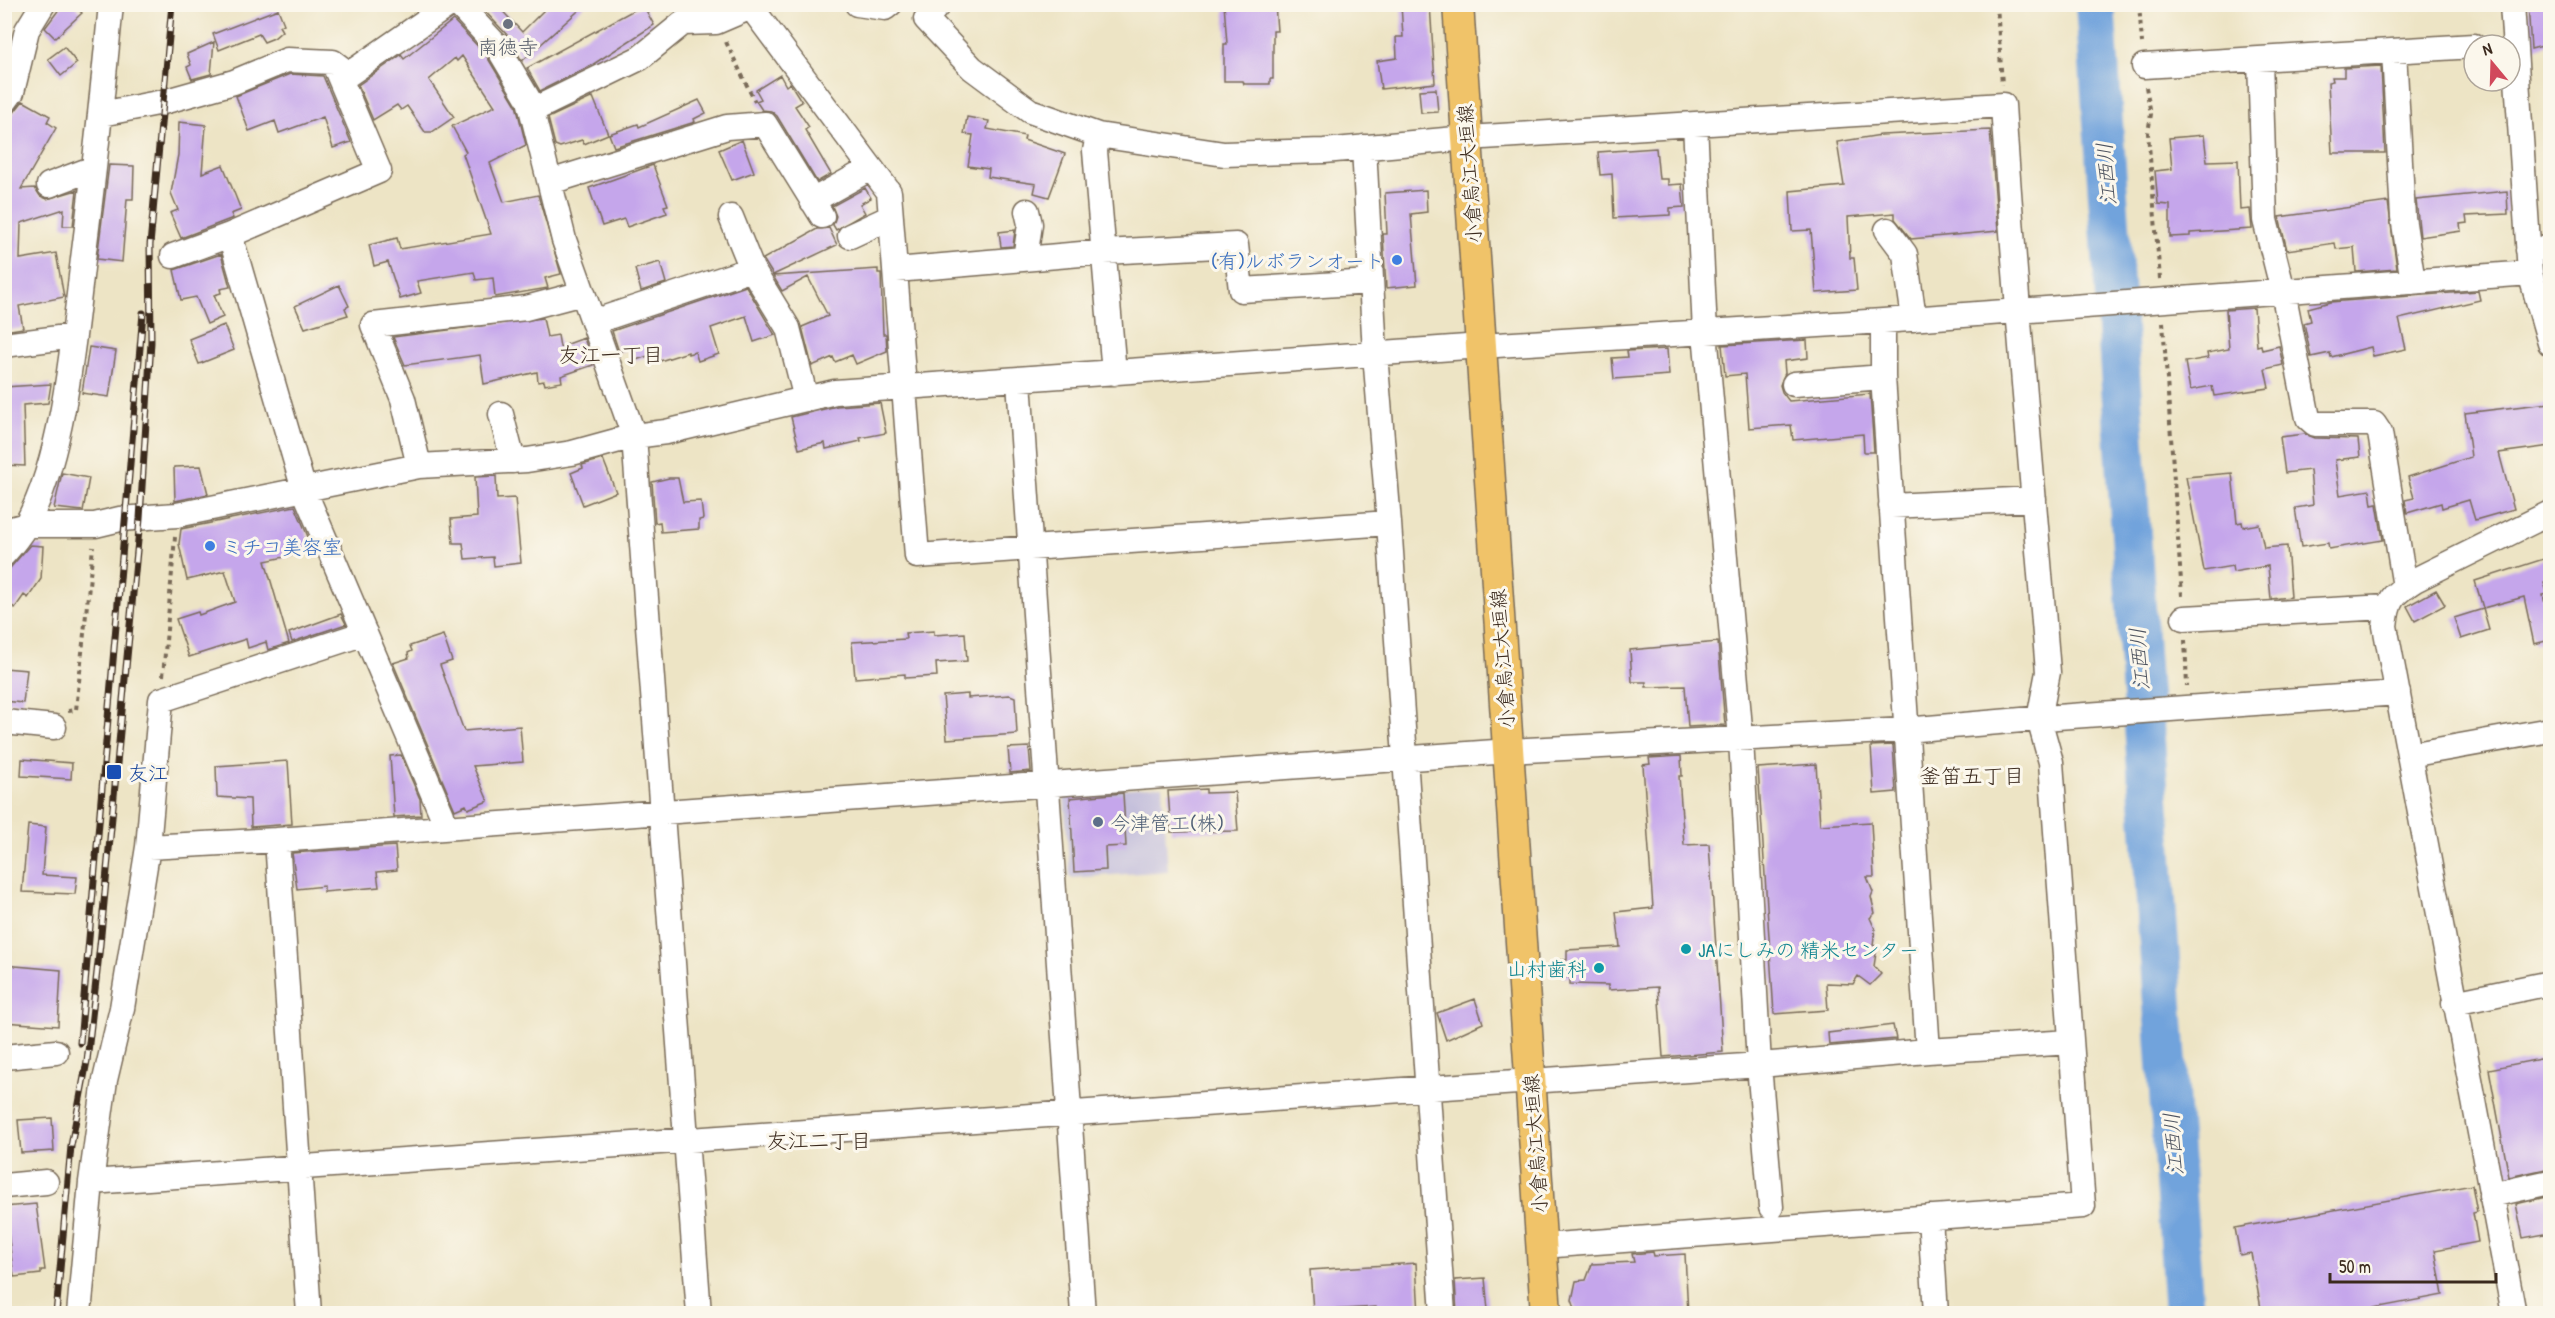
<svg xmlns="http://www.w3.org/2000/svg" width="2555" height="1318" font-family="'Patrick Hand','Klee One',sans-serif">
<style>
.industrial{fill:#c5c0db}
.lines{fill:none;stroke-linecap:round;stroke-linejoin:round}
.river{stroke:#71a3dc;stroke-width:40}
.building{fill:#c5a6eb}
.minor-casing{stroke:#796b58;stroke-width:27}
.major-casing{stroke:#796b58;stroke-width:33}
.path{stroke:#796b58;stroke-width:4;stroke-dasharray:4.5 4.5;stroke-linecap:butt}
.minor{stroke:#fff;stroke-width:24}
.major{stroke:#f0c369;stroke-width:30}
.rail-casing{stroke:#3b2a1e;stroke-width:7}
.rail{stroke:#fbf7ec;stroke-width:4.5;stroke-dasharray:14;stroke-linecap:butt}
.worship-dot{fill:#6b7280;stroke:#fbf7ec;stroke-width:2}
.shop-dot{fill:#3f7fe0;stroke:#fbf7ec;stroke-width:2}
.transit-dot{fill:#1a4fb4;stroke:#fbf7ec;stroke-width:2}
.service-dot{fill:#5c6f8a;stroke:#fbf7ec;stroke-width:2}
.culture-dot{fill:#0f9aa8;stroke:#fbf7ec;stroke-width:2}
.labels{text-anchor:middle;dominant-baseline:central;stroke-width:6;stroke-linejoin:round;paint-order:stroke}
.worship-label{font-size:20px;fill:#5b616d;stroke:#fbf7ec}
.street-label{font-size:20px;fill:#3b2a1e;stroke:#fbf7ec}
.shop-label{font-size:20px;fill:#366cbe;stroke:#fbf7ec;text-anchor:end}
.transit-label{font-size:20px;fill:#164399;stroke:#fbf7ec;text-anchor:start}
.service-label{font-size:20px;fill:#4e5e75;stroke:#fbf7ec;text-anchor:start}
.culture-label{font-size:20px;fill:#0d838f;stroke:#fbf7ec;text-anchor:start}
.water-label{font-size:21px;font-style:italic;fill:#4e5460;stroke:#fbf7ec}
.neighbourhood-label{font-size:21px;fill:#3b2a1e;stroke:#fbf7ec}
</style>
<rect width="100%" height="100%" fill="#fbf7ec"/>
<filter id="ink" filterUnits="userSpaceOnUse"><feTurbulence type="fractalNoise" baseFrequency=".0167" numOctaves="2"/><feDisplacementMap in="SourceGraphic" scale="12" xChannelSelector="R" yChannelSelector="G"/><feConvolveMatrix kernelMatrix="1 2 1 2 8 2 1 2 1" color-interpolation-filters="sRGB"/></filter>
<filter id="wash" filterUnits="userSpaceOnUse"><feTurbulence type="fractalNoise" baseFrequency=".008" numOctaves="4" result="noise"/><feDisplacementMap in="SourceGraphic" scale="24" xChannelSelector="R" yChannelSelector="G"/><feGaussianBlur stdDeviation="1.35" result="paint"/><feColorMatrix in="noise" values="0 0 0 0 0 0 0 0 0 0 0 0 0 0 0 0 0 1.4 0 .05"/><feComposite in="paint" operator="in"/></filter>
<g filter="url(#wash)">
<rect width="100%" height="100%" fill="#ede4c5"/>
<path class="industrial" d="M1162,786L1168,871L1070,878L1064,793Z"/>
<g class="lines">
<path class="river" d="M2095,4L2184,1314"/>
</g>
<g id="blocks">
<path class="building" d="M63,4H73L82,13L55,38L45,28Z
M482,4H496L522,32L550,4H586L522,61L508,36L480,6Z
M1224,4H1275L1277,31H1273V79H1270V84H1244L1243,81H1224V44H1227Z
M1401,4H1430L1435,83L1381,89L1377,61L1397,58L1396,37H1403Z
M2528,4H2550V44L2531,49Z
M643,5L654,25L592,65L540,91L527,68Z
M278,9L284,24L279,26L282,31L274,38L264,42L259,34L219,50L213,34Z
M453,20L486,55L516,105L526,145L490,163L504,202L538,195L561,274L545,278L548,288L495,297L493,278L476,280L474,272L417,281L421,293L400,299L388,262L374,266L369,245L397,238L400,249L491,234L463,154L466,152L452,126L495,106L462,56L457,61L455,58L429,80L454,117L432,132H425L407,106L401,110L397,105L373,120L358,85L401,55L404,59Z
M214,42L211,74L192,79L187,67L191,65L187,54Z
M64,47L77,63L61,76L48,59Z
M2381,66L2385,153H2332L2328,82L2333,81L2332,77H2344V68Z
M290,74L323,76L351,142L333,148L323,117L279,133L275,121L249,131L236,96Z
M780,75L786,86L790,83L802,102L795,106L809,127L805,130L831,174L817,182L777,116L771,111L762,110L756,101L761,99L756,90Z
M1436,89L1438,112L1421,113L1419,90Z
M593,97L608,134L584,144L582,140L560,147L555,145L548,118Z
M699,100L706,113L694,119L695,122L614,147L609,134L638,124L639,127Z
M23,101L50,116L47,122L56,128L21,189L35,188L40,196L47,199L77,190L73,226H63L64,209L21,223L20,259L56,253L64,297L19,306L23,328L4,331V262L9,261H4V125Z
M967,117L989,121L987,129L1025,136L1024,140L1065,154L1049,197L1034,193L1036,184L988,177L989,169L968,166L973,135L964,134Z
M179,122L206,125L202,173L223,165L241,210L231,214L233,218L181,238L170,213L178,210L171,193L178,155Z
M1990,130L1998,231L1911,239L1895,219V213L1848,217L1850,258H1854L1857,290L1816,293L1811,230L1792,231L1790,191L1844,186L1837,142L1881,135Z
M2204,135L2207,161L2238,160L2240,210L2250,209L2252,229L2190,233V236L2170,237V205L2158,204L2155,171L2172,169L2169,138Z
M742,140L754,172L732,180L719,150Z
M1656,148L1659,179H1668V185L1682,184L1684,207L1670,208V215L1614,218L1612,174L1600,175L1598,152Z
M109,165L134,166L133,199H127L122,262L97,259Z
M653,165L668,205L664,206L667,213L627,227L624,219L602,226L589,188Z
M865,188L871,198L860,204L865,213L836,230L833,225L836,216L832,206Z
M1426,190L1427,212L1411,214L1417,285L1386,288L1383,234H1387L1385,193Z
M2507,191L2508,214L2466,216L2467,223L2460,224L2461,231L2420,237L2416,200Z
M2388,202L2397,269L2356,272L2354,247L2336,249L2335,243L2287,250L2279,217Z
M829,228L837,245L773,275L763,259L817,229Z
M1015,230L1013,246L1001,247L999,232Z
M221,254L230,287L220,289L221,293L214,295L223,317L207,324L196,297L181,300L174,270Z
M660,262L666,283L641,291L635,269Z
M878,269V273H881L883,334H886L887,351L856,364L852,355L835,362L833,357L812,366L802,327L828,316L808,277L782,291L773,276Z
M339,285L349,306L345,308L348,315L305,328L295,306Z
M746,286L775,335L754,342L746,316L711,328L719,354L698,361L695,352L688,354V352L660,361L657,353L636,360L632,347L619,352L612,331Z
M2478,291L2480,300L2399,319L2406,349L2373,356L2371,347L2331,357L2330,353L2311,357L2304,323L2311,321L2308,308L2330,302Z
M2254,308L2257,346L2261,345L2262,350L2279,346L2283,365L2265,369L2269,388L2214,396L2212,386L2190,390L2185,362L2208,358L2207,353L2229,349L2226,310Z
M543,318L547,337L558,335L560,347L584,338L593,365L561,376L562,382L545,385L544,381L538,382L537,372L484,384L480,355L405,365L393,337Z
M224,325L234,350L199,364L189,339Z
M1807,340L1808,358L1784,361L1785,373L1780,385L1782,392L1789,401L1870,394L1874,452H1864L1863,434L1793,440L1791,425L1749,428L1745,374L1725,376L1722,345Z
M89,347L116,351L109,397L82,393Z
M1667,349L1669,375L1614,379L1612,358L1628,357L1627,351Z
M51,384L48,403L23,405L25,466L4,465V387Z
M880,403L886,433L860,438L861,441L826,449L825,443L799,449L791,417L837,406Z
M2550,403V446L2499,453L2514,509L2475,520L2469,500L2442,508L2441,503L2407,513L2405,500L2414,498L2408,477L2471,457L2465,413Z
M2305,434L2315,438L2358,439L2360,457L2335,460L2340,495L2370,490L2372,505L2377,504L2383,540L2329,549L2328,543L2301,547L2295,508L2313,505L2310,470L2285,473L2280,437Z
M603,459L616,492L583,505L571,473L583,468L582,465Z
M201,466L208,494L175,501L174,467Z
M62,473L89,478L83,511L54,508Z
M2232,473L2237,523L2242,522L2243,527L2259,524L2264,548L2287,546L2291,597L2271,599L2268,566L2233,572L2232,566L2204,571L2186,477Z
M496,476L497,499L515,498L521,563L494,566L493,557L465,559L463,543H453L451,519L477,517L475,477Z
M669,478H678L683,502L701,501L703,519L699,520V529L661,532L660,522L655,523L652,482Z
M295,506L314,551L265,561L289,643L268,650L266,642L248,648L246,639L189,657L176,619L198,612L199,615L235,602L225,571L187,580L179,544L181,529Z
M30,545L43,546L41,579L28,598L24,595L15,608L4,601V575Z
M2550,557V580L2544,583L2548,594L2543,595L2550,624V640L2534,644L2524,597L2483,608L2475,581Z
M2436,590L2445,605L2415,621L2407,606Z
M2483,609L2489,630L2461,639L2454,618Z
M341,614L346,624L292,642L289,633Z
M934,631V635L965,633L967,661L936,663L937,676L905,678V674L855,678L852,642L906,639L905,633Z
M443,635L452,661L440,665L464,731L520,726L523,762L473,766L488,801L468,809L466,805L455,810L393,663L409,658L408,653L412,651L410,646Z
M1718,642L1725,725L1688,727L1685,686L1646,687V682H1632L1630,650Z
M4,668L27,670L23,703L4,701Z
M968,694V698L1010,695L1015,697L1017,734L947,739L943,696Z
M1893,745L1896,792L1874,794L1871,746Z
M1029,747L1031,771L1010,773L1008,748Z
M401,755L420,799L421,815L394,817L390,756Z
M1681,756L1682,776H1679L1684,845L1709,844L1723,1052L1663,1057L1658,987L1608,990V985L1570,984V977H1562L1561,960H1567V950L1620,947L1616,912L1653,908L1643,765L1650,764L1649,758Z
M22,759L72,763L71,779L21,776Z
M288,761L292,824L251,827L250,799L217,797L216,766Z
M1816,764L1820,825L1871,822L1874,877H1867L1873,892L1871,897L1875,913L1870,918L1875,929L1873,945L1877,947L1874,966L1881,974L1870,985L1858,976L1853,984L1826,983L1828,1010L1774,1014L1758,768Z
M1206,789V793L1235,792L1238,831L1171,832L1168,791Z
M1123,793L1126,846L1105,847L1106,870L1074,872L1070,798Z
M28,825L46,827L42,875L77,877L75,894L22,892Z
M395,846L397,870L377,872L379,887L324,892V886L297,889L292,853Z
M4,965L61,970L58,1026L4,1022Z
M1475,999L1483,1023L1446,1040L1437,1013Z
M1893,1025L1896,1039L1829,1045L1828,1033Z
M2550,1057V1168L2509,1177L2489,1069Z
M52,1118L54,1151L21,1153L18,1120Z
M2472,1185L2477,1212L2473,1213L2478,1242L2435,1250L2443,1295L2374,1308L2375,1314H2262L2251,1253L2240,1255L2235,1228Z
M2550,1196V1233L2523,1238L2516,1204Z
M36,1204L45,1270H41V1274L14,1277L7,1225H4V1207Z
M1653,1252L1654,1256L1685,1254L1688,1314H1577L1572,1300L1576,1281L1586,1280L1592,1264L1634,1262L1632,1254Z
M1416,1263L1419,1314H1377L1376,1307L1313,1311L1310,1270Z
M1485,1278L1488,1310H1476V1314H1457L1455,1280Z"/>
</g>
</g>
<g filter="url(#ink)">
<use href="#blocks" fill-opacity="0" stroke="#796b58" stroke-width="1.5"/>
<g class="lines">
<defs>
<path id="minor" d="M458,4L497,46L529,100L564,240L634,436L699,1314
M857,4L885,8L890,4
M939,4L926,19L972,68L1030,111L1098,135L1224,154L1324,151L1467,138L2003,105C2015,294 2033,483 2048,672L2039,719L2051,762L2083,1206L1542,1246
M2512,4L2530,273L2550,343
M751,7L889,192L917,556L1389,523
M2394,51L2403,217L2413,282
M2260,59L2265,220L2283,291L2308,418L2315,424H2374L2380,433L2405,587
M333,62L379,171L230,235L304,490L442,815L444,827
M2144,66L2474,46
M4,103L12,92L27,30L43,4
M533,110L640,58L683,23L716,22L758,4
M101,114L163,102L234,82L287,60L333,62L349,74L450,4
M1098,135L1095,151L1114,373
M1364,147L1375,354L1389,523L1443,1314
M550,182L727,127L765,124L822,216
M49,185L94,168
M812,201L871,168
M731,217L752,269
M1887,230L1905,254L1914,319
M850,236L891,217
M2528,250L2550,248
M173,256L230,235
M1025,259L1030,224L1027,211
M896,270L1104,252L1236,245L1241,290L1371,282
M593,322L752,269L788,328L806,399
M4,345L74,336
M1883,377L1928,1051L2071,1042
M1019,381L1083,1314
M1794,384L1883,377V321
M501,414L513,461
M419,466L403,399L373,325L526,308L583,293
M1891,506L2034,499
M4,531L26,525H95L120,519L177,515L419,466L527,460L572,453L634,436L666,432L835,392L1481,346L1883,321L2530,273
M4,554C12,545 20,535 26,525C64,457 74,336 83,259C94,174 103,89 111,4
M2184,618L2387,607
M4,722L54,727
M2409,755L2550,730
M277,840L148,847L161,700L365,633
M2454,1003L2550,983
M4,1057L56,1052
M91,1182L1759,1065L1741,739L1705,332L1695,124
M4,1186L46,1182
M2491,1195L2550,1182
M1771,1207L1759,1065L1928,1051
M1930,1217L1936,1314
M79,1314L91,1182L105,1080L122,1008L148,847
M309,1314L277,840L1509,751L1905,730L2057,717L2398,693
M2514,1314L2385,626C2388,598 2392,595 2415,580L2550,513"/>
<path id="major" d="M1458,4L1546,1314"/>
</defs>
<use href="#minor" class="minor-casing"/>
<use href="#major" class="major-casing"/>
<path class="path" d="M1997,4L2002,85
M2139,4L2142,43
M726,42L755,102
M2146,87L2151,114L2148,133L2160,279
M2163,322L2182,596
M2185,640L2187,686
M163,676L175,537
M68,711L76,710L93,547"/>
<use href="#minor" class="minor"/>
<use href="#major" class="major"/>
<defs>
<path id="rail" d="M80,1043L143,313
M56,1314L71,1146L87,1061L100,945L140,519L151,342L150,245L172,4"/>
</defs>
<use href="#rail" class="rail-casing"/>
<use href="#rail" class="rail"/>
</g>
</g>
<circle class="worship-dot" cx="508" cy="24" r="6"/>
<g class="shop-dot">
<circle cx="1397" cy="260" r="6"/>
<circle cx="210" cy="546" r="6"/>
</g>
<rect class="transit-dot" x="106" y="764" width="16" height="16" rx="3"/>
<circle class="service-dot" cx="1098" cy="822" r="6"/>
<g class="culture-dot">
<circle cx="1686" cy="949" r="6"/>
<circle cx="1599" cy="968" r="6"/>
</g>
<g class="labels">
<g class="worship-label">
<text x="508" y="46">南徳寺</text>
</g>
<g class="street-label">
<text transform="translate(1469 174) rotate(-94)">小倉烏江大垣線</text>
<text transform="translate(1502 659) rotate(-94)">小倉烏江大垣線</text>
<text transform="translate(1535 1144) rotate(-94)">小倉烏江大垣線</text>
</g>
<g class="shop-label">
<text x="1385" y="260">(有)ルボランオート</text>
<text x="222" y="546" text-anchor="start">ミチコ美容室</text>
</g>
<g class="transit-label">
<text x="128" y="772">友江</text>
</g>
<g class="service-label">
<text x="1110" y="822">今津管工(株)</text>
</g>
<g class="culture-label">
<text x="1698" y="949">JAにしみの 精米センター</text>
<text x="1587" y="968" text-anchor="end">山村歯科</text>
</g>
<g class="water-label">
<text transform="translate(2106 174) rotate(-94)">江西川</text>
<text transform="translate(2139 659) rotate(-94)">江西川</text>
<text transform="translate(2173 1144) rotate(-94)">江西川</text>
</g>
<g class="neighbourhood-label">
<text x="611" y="354">友江一丁目</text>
<text x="1972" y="775">釜笛五丁目</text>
<text x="819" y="1140">友江二丁目</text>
</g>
</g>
<rect width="2555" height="1318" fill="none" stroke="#fbf7ec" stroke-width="24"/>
<g transform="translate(2492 63) rotate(341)"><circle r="28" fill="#fbf7ec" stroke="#aea59a" stroke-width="1.5"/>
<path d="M0-4.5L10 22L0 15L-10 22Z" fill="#d1495b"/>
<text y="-9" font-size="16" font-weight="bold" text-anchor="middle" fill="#3b2a1e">N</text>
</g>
<path d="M2330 1273v9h166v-9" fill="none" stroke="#3b2a1e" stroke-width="3"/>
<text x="2339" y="1273" font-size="18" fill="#3b2a1e" stroke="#fbf7ec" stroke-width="4.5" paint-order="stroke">50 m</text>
</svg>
